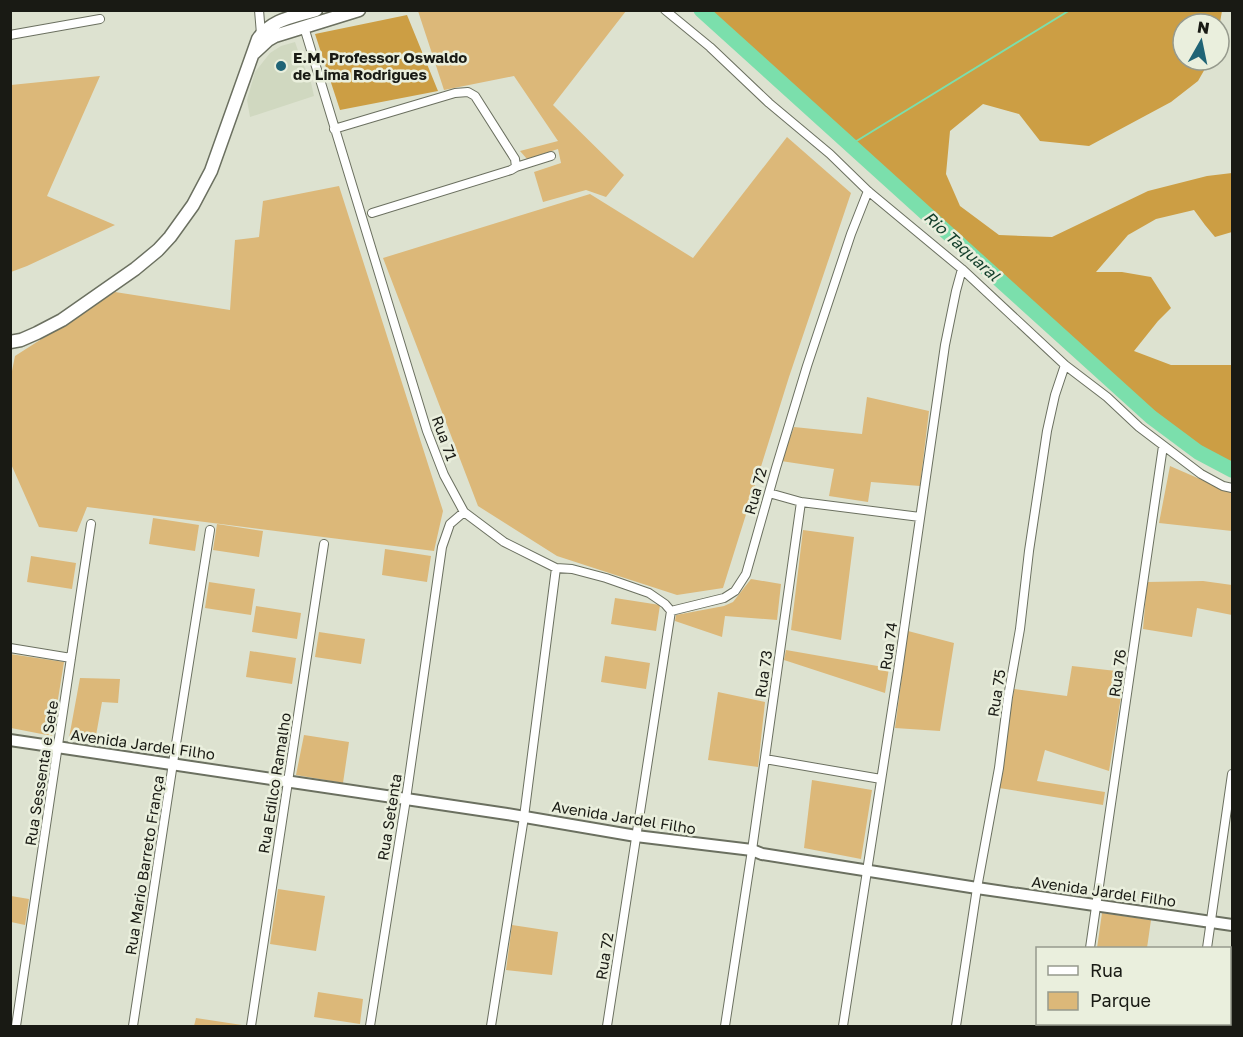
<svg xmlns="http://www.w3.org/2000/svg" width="1243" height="1037" font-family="'Golos Text',sans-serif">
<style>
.built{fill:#d0d8c0}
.green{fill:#dcb879}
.forest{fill:#cc9e44}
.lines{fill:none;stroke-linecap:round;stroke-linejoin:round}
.stream{stroke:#7bdfac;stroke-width:2}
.river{stroke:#7bdfac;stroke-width:15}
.minor-casing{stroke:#6b7060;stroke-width:10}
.secondary-casing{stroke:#6b7060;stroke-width:14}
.primary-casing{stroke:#6b7060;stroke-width:15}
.minor{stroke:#fff;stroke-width:8}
.secondary{stroke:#fff;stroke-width:10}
.primary{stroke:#fff;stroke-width:12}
.poi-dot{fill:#206476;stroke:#eaefdd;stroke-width:2}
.labels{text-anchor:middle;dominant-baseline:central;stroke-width:5;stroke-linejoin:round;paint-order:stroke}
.poi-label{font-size:15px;font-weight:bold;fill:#191a14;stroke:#eaefdd;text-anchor:start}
.street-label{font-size:15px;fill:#191a14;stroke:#eaefdd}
.water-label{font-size:16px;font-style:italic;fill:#113d29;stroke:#eaefdd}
</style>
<rect width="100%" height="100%" fill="#dde2d0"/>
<path class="built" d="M295,42L302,62L310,78L314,96L250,117L247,100L255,72L270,53L281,46Z"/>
<path class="green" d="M418,11H626L553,105L624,175L606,197L586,190L543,202L534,172L561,163L558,149L527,159L520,151L558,141L514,76L444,90Z
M100,76L47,196L115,225L27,266L11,272V85Z
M787,137L851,193L789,377L723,588L677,595L557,556L478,506L383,258L590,194L693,258Z
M339,186L443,511L434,551L87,507L77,532L39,527L11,464L10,381L15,356L115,292L230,310L235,240L259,237L263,201Z
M867,397L929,411L920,486L871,482L868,502L829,496L834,469L781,461L794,427L862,434Z
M1170,466L1232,493V531L1159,523Z
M153,518L199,525L195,551L149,544Z
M217,524L263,531L259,557L213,550Z
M803,530L854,537L841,640L791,630Z
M385,549L431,556L427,582L382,575Z
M31,556L76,563L72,589L27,582Z
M751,579L781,584L777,620L725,616L722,637L675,621L676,615L724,606L733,602Z
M1203,581L1232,585V615L1197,608L1192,637L1143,629L1147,582Z
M209,582L255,589L251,615L205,608Z
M615,598L660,605L656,631L611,624Z
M256,606L301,613L297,639L252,632Z
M908,631L954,643L940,731L895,728Z
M319,632L365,639L361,664L315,657Z
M786,650L889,668L885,693L784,660Z
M250,651L296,658L292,684L246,677Z
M10,654L64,662L52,736L11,728Z
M605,656L650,663L646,689L601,682Z
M1072,666L1125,672L1109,771L1045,750L1037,781L1105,792L1103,805L999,788L1014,689L1067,696Z
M80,678L120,679L118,703L102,702L95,741L69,738Z
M718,692L765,702L758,767L708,760Z
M304,735L349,742L343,783L296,775Z
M812,780L872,790L861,859L804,848Z
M278,889L325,896L316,951L270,944Z
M11,896L29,899L25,925L11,922Z
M1102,913L1151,920L1147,948H1097Z
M512,925L558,932L552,975L506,970Z
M318,992L363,999L360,1024L314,1017Z
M196,1018L242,1025V1026H194Z"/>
<path class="forest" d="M706,11H1222L1219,28V24H1183V60H1210L1198,81L1171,102L1089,146L1040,141L1019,114L983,104L950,131L946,174L960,206L999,235L1052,237L1148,191L1207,176L1232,173V232L1215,237L1205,225L1194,210L1156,219L1128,235L1096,272H1122L1151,277L1171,308L1158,321L1134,351L1171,365H1232V465L1197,449L883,178L829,130L763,60Z
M407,15L438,91L340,110L315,34Z"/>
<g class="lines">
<path class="stream" d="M850,145L1070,10"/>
<path class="river" d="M701,10L1151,417L1198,452L1232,470"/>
<defs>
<path id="minor" d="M259,10L261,34
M665,10L710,47L769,103L830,154L868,191L962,269L1065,365L1107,397L1139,427L1201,474L1223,486L1232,488
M304,27L427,431L444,475L464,512L504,542L556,568L572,569L606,578L649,593L665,604L671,611
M10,35L100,19
M334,129L455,93L468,92L475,96L515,159L516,167L511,170L372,213
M516,167L551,156
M769,493L801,502L920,517
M671,611L724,598L735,591L746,574L776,468L807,366L851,234L868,191
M10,648L71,658
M765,759L881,779
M1090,948L1163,446
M1207,948L1232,774
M16,1026L91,524
M133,1026L173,763L210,530
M251,1026L324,544
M370,1026L406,799L442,547L450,524L464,512
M491,1026L524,817L556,568
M607,1026L671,611
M725,1026L752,850L801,502
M843,1026L898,671L945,345L956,291L962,269
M956,1026L977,888L999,768L1008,697L1020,629L1029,551L1047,431L1055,395L1065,365
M1078,1026L1079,1024
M1195,1026V1024"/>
<path id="secondary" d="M10,740L507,814L636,836L752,850L762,854L977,888L1232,925"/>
<path id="primary" d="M254,53L268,40L275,36L359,10
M10,342L21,340L37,333L62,320L135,269L158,250L170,237L193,205L211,171L258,39C272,19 293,17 316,10"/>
</defs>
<use href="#minor" class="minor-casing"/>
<use href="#secondary" class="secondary-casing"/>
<use href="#primary" class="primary-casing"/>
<use href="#minor" class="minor"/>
<use href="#secondary" class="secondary"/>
<use href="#primary" class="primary"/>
</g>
<circle class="poi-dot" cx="281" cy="66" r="6"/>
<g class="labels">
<g class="poi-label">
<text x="293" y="57">E.M. Professor Oswaldo<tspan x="293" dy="17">de Lima Rodrigues</tspan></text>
</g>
<g class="street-label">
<text transform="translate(445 438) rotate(70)">Rua 71</text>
<text transform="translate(755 491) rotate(-75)">Rua 72</text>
<text transform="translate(888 646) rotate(-82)">Rua 74</text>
<text transform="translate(1117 673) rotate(-82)">Rua 76</text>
<text transform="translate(763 674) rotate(-82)">Rua 73</text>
<text transform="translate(996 693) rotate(-81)">Rua 75</text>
<text transform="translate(143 744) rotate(8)">Avenida Jardel Filho</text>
<text transform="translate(41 773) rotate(-81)">Rua Sessenta e Sete</text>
<text transform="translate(274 783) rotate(-81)">Rua Edilco Ramalho</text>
<text transform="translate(389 817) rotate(-81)">Rua Setenta</text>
<text transform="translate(624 817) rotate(9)">Avenida Jardel Filho</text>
<text transform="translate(144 865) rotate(-81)">Rua Mario Barreto França</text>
<text transform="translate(1104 891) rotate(8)">Avenida Jardel Filho</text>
<text transform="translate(604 956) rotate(-81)">Rua 72</text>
</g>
<g class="water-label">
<text transform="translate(962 246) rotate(42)">Rio Taquaral</text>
</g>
</g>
<rect width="1243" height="1037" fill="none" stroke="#191a14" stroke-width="24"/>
<rect x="1036" y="947" width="195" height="78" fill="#eaefdd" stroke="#969a8d" stroke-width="1.5"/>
<rect x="1048" y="966" width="30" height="9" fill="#ffffff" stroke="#969a8d" stroke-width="1.5"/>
<text x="1090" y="977" font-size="18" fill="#191a14">Rua</text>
<rect x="1048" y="992" width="30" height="18" fill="#dcb879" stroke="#969a8d" stroke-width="1.5"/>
<text x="1090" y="1007" font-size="18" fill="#191a14">Parque</text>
<g transform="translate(1201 42) rotate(9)"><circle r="28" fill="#eaefdd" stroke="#969a8d" stroke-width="1.5"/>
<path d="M0-4.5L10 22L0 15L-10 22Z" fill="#206476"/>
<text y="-9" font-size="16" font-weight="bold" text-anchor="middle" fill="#191a14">N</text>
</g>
</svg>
